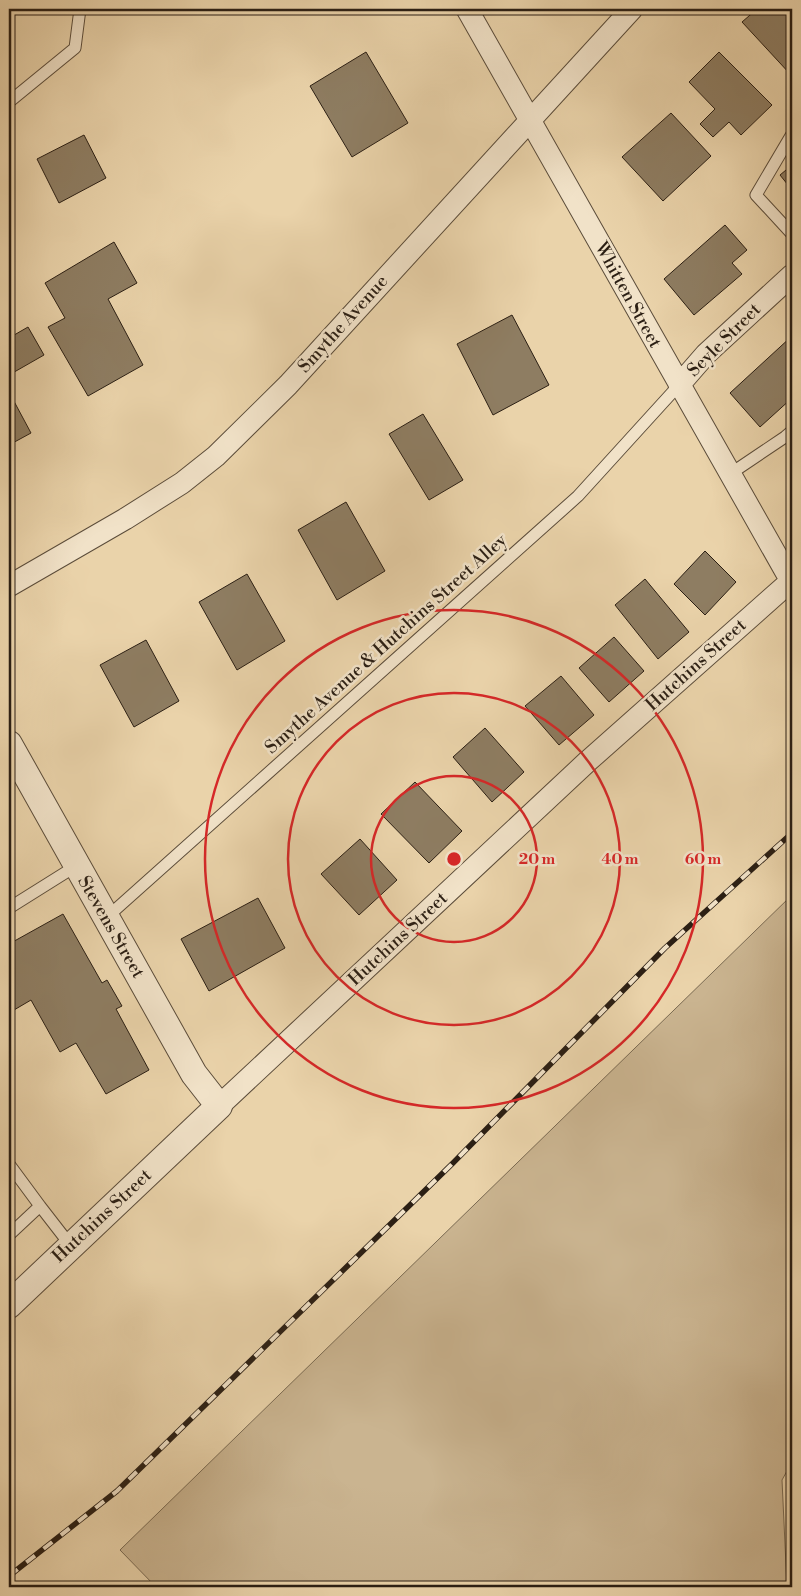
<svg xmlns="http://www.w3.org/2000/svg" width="801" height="1596" font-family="'Libre Bodoni',serif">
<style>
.green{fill:#cab490;stroke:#7a6a52}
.building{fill:#8e7d62;stroke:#2b1f14}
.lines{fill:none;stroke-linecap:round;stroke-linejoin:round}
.service-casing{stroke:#5b4c3a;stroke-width:13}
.minor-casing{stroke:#5b4c3a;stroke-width:23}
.tertiary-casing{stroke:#5b4c3a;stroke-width:28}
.service{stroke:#f1e2c8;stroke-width:11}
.minor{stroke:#f1e2c8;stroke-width:21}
.tertiary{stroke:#f1e2c8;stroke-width:26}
.rail-casing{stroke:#2b1f14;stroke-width:5.5}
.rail{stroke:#f1e2c8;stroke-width:4;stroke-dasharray:11;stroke-linecap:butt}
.ring{fill:none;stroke:#d62828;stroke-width:2.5}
.labels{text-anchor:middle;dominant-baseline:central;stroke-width:5;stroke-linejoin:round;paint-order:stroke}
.street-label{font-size:18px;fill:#2b1f14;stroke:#f1e2c8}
.centre{fill:#d62828;stroke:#f1e2c8;stroke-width:2.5}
.ring-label{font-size:15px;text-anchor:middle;font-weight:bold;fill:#d62828;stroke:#f1e2c8;stroke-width:5;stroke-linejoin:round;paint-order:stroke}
</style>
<rect width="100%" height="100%" fill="#ead3aa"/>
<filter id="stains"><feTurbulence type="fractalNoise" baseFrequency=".004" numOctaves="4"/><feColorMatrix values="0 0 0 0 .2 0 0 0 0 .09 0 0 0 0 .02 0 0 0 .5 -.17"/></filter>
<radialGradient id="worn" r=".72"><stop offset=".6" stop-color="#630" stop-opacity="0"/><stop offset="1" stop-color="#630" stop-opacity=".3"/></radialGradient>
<path class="green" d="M792,895V1462L782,1480L787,1587H156L120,1550Z"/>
<path class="building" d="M757,9H792V73L791,75L742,22Z
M366,52L408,123L352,157L310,86Z
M719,52L772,105L741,135L729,122L713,137L700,124L715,109L689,82Z
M671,113L711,156L663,201L622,157Z
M84,135L106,178L59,203L37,159Z
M792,165V190L780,175Z
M725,225L747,250L732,263L742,274L694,315L664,279Z
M114,242L137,283L108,299L143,365L88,396L48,327L65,318L45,283Z
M512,315L549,385L493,415L457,344Z
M28,327L44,355L9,375V338Z
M792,336V398L760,427L730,393Z
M9,392L31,433L9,445Z
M423,414L463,480L429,500L389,434Z
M346,502L385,571L337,600L298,530Z
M705,551L736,582L705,615L674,584Z
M247,574L285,641L237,670L199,602Z
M645,579L689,632L658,659L615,605Z
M614,637L644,671L609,702L579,668Z
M146,640L179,701L134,727L100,665Z
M561,676L594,715L559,745L525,706Z
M485,728L524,772L492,802L453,757Z
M415,782L462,831L429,863L381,814Z
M360,839L397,880L359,915L321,874Z
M258,898L285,948L209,991L181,939Z
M63,914L102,983L107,980L122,1006L116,1009L149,1070L106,1094L76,1043L60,1052L31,1000L14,1010L9,1001V944Z"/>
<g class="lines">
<defs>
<path id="service" d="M9,102L75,48L80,9
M792,134L756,195L792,234
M730,474L785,437L792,431
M9,908L76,866
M106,918L578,496L679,385
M9,1164L40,1206L9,1235
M40,1206L71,1246"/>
<path id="minor" d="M467,9L791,581
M679,385L706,354L792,275
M9,586L125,519L182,483L216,456L288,385L632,9
M219,1106L588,761L792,580"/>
<path id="tertiary" d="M9,744L194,1074L219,1106L9,1305"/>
</defs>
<use href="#service" class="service-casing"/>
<use href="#minor" class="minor-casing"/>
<use href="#tertiary" class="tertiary-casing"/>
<use href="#service" class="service"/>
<use href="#minor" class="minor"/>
<use href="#tertiary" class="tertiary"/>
<defs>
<path id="rail" d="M9,1576L117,1491L453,1163L665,948L792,833"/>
</defs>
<use href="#rail" class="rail-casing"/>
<use href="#rail" class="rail"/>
</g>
<g class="ring">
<circle cx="454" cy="859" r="83"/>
<circle cx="454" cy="859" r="166"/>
<circle cx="454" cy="859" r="249"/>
</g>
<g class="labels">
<g class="street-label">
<text transform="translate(628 295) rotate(61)">Whitten Street</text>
<text transform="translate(343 324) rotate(-48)">Smythe Avenue</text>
<text transform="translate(724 340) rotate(-45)">Seyle Street</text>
<text transform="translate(386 644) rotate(-42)">Smythe Avenue &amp; Hutchins Street Alley</text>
<text transform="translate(696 665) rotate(-42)">Hutchins Street</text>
<text transform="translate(111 927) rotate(60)">Stevens Street</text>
<text transform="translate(398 939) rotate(-43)">Hutchins Street</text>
<text transform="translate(102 1216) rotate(-43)">Hutchins Street</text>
</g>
</g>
<circle cx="454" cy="859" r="8" class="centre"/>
<g class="ring-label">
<text x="537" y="864">20 m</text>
<text x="620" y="864">40 m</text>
<text x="703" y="864">60 m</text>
</g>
<rect width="801" height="1596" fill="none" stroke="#ead3aa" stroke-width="30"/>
<rect x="10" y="10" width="781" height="1576" fill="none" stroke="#2b1f14" stroke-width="2.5"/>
<rect x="15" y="15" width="771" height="1566" fill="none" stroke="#2b1f14"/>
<rect width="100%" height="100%" filter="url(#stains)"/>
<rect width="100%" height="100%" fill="url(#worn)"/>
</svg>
